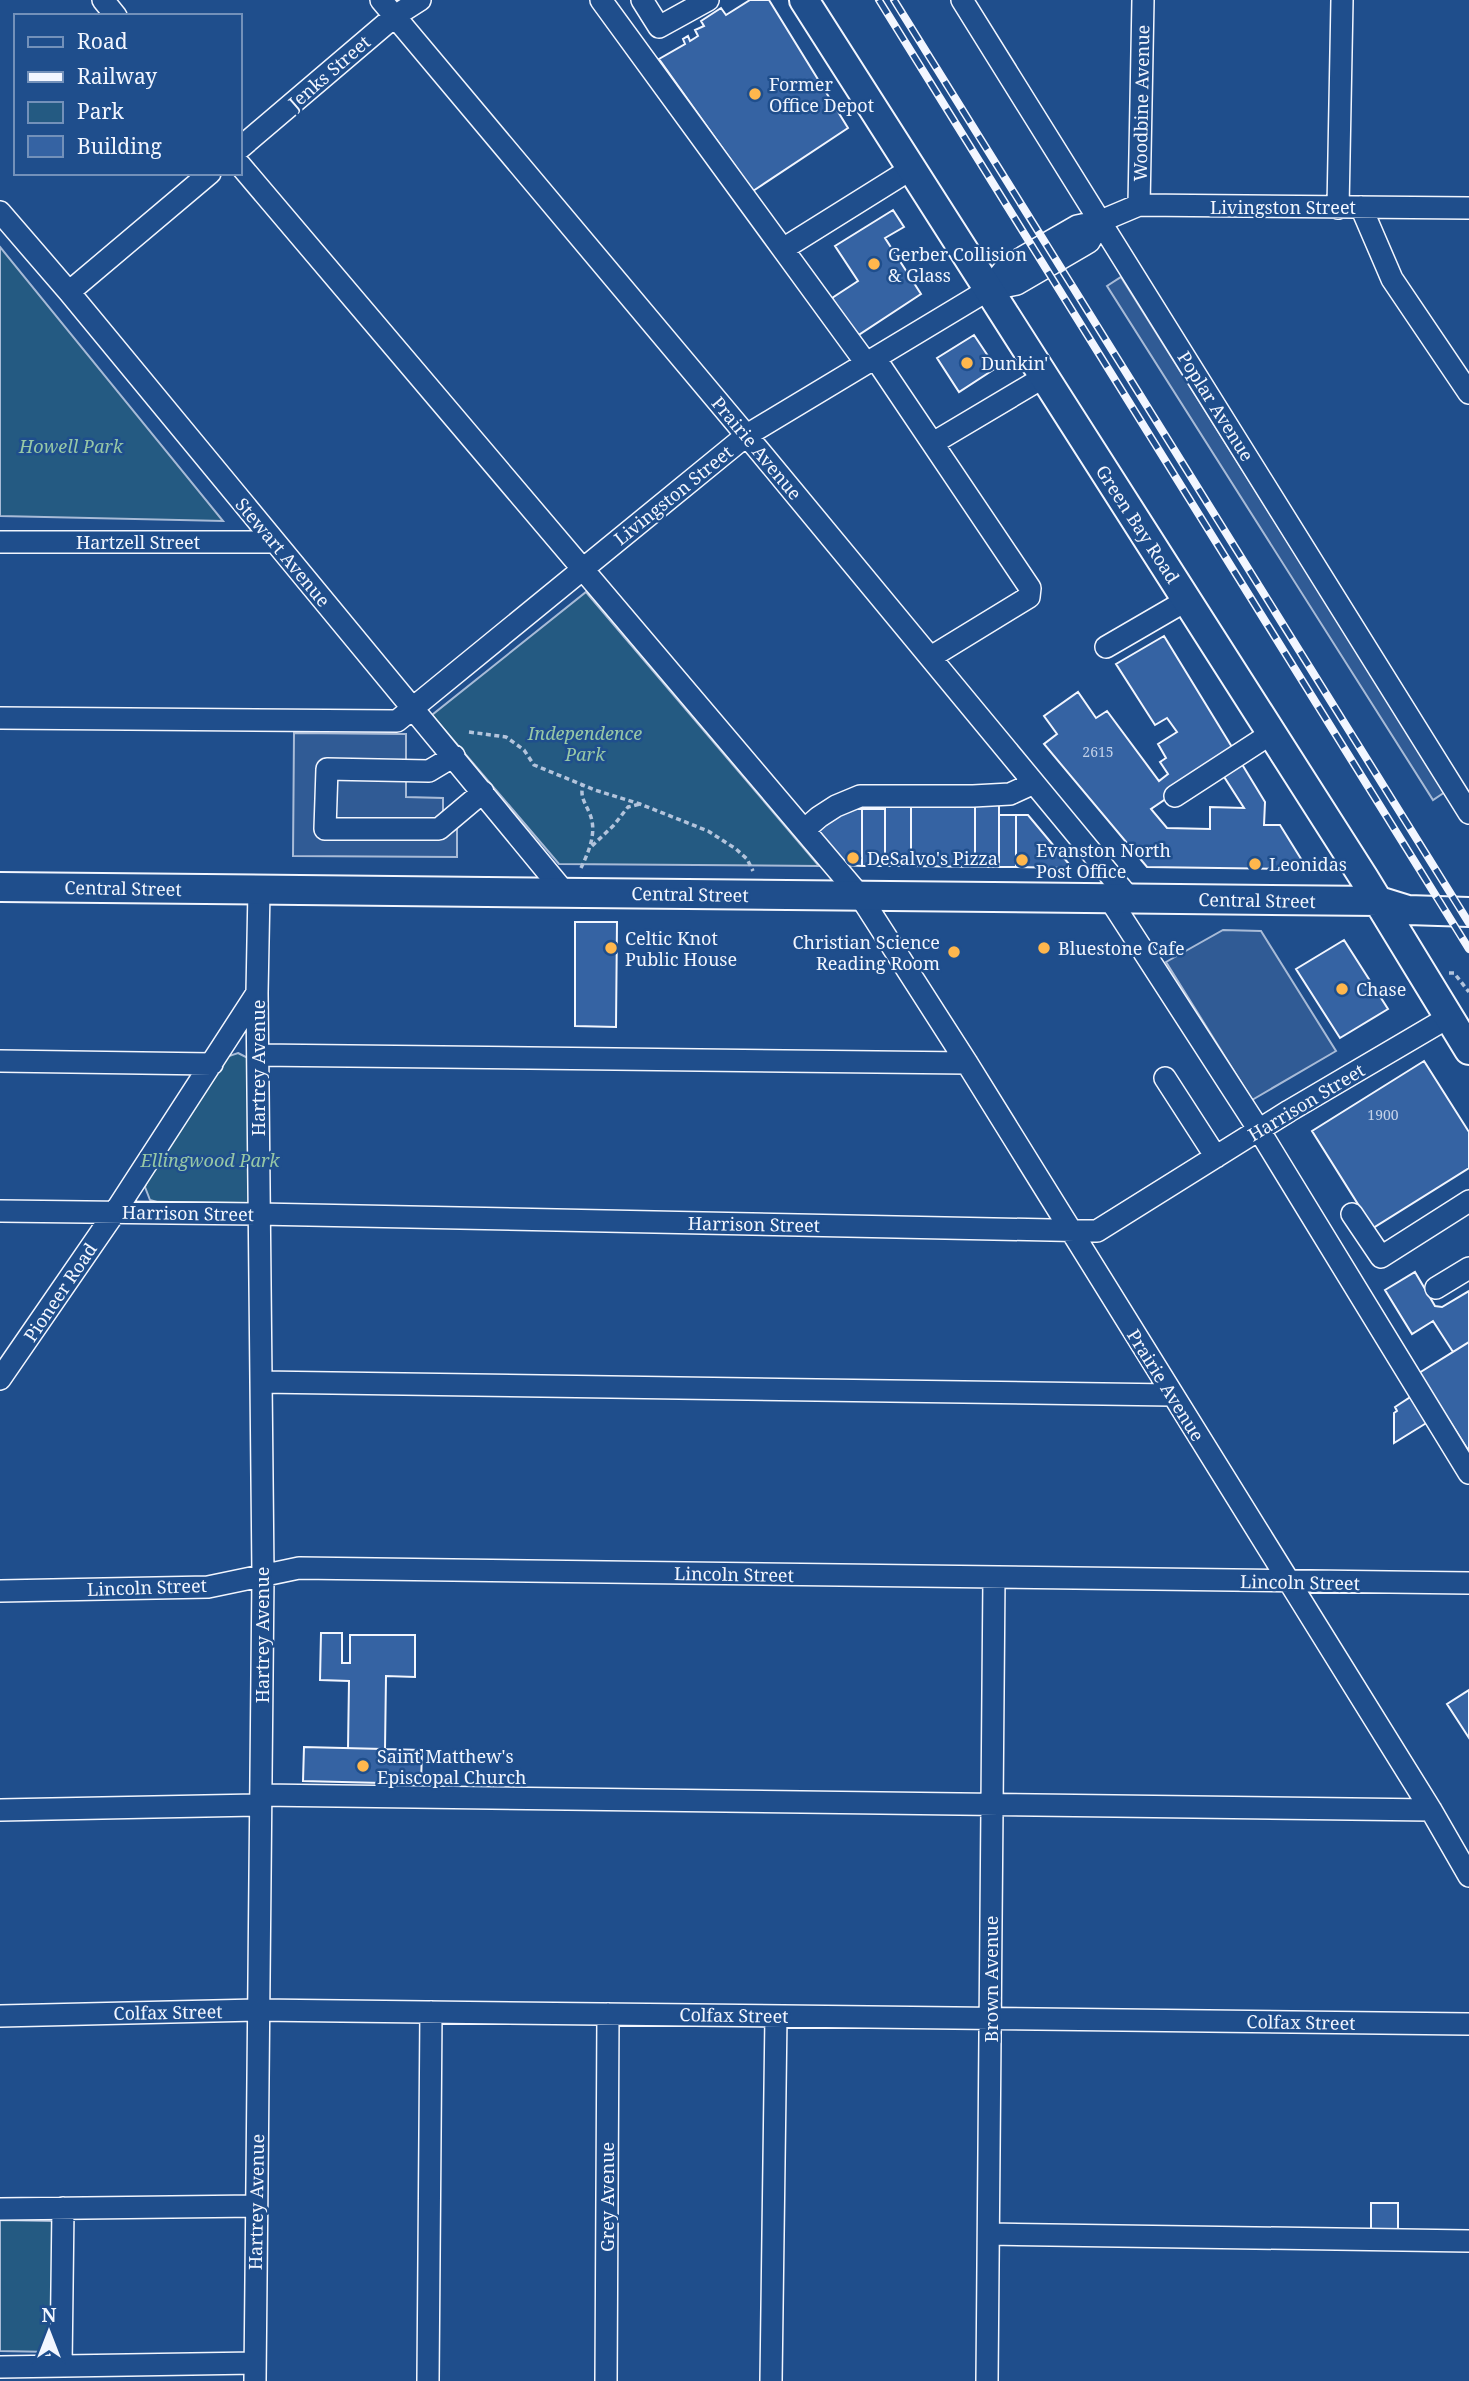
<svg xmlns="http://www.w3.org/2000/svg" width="1469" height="2381" font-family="'Noto Serif',serif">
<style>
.green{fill:#245a82;stroke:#a8bbd7;stroke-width:2}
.parking{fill:#305b95;stroke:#a8bbd7;stroke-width:2}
.building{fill:#3563a3;stroke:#f2f6ff;stroke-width:2}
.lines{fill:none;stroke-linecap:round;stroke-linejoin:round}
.minor-casing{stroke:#f2f6ff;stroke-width:24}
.major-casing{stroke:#f2f6ff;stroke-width:32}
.path{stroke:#b3c4dc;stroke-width:3.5;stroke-dasharray:5 3.5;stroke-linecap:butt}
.minor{stroke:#1f4e8c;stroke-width:21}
.major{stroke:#1f4e8c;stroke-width:28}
.rail-casing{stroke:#f2f6ff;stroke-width:8}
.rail{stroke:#1f4e8c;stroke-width:5;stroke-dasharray:16;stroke-linecap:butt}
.poi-dot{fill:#ffb74d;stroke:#1f4e8c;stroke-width:2.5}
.labels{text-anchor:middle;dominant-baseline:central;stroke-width:5;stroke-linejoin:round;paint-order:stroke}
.number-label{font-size:14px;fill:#c3d1e8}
.street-label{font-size:18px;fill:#f2f6ff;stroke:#1f4e8c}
.poi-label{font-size:18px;fill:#f2f6ff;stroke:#1f4e8c;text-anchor:start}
.park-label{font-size:18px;font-style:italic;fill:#97c8a6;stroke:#1f4e8c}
</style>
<rect width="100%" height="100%" fill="#1f4e8c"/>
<path class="green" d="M0,247L223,521L0,516Z
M586,592L819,866L559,864L432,715Z
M238,1053L250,1059L249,1203L157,1202L150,1200L145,1187L148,1178L226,1057Z
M0,2220L53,2221L52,2352L0,2351Z"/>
<path class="parking" d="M1121,277L1445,792L1433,800L1107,286Z
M294,733L406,734V797L443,798V813H457V857L293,856Z
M1223,930L1261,931L1336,1051L1252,1100L1166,962Z"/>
<path class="building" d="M750,0H769L848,128L753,191L659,59L685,44L683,39L688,36L690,41L698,36L695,30L704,26L701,21L721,8L726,15Z
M893,210L904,227L885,238L921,294L857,336L832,298L858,281L835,246Z
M974,335L996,368L959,392L937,358Z
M1164,636L1235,752L1151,809L1167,828L1210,829V807L1244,808L1221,772L1240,761L1265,802L1264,825H1280L1303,862L1299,869L1147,867L1044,744L1057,734L1044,716L1078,692L1096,718L1107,711L1159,781L1168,774L1160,762L1166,758L1158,744L1177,732L1167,718L1155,725L1116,664Z
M885,801H911V866H885Z
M911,801H975V867L911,866Z
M975,801H999V867H975Z
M838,809H862V866L843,865L814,829Z
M862,809H885V866H862Z
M999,815H1016V867H999Z
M1016,815H1028L1069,864L1065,868L1016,867Z
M575,922H617L616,1027L575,1026Z
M1344,940L1388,1009L1340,1038L1296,969Z
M1424,1061L1469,1132V1168L1373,1228L1312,1131Z
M1415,1272L1435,1306L1442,1307L1469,1291V1342L1453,1352L1433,1321L1412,1334L1385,1290Z
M1469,1342V1450H1468L1419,1373Z
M1412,1396L1428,1422L1394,1443V1413L1397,1411L1395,1407Z
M321,1633H342V1663H350V1635H415V1677L386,1676L385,1749H348L349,1681L320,1680Z
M1469,1690V1738L1447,1704Z
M304,1747L422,1750L421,1784L303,1781Z
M1371,2203H1398V2231H1371Z"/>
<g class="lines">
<defs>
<path id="minor" d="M103,0L116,16
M381,0L762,454L1130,899
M601,0L866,363
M642,0L659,27L708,0
M962,0L1469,813
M240,148L395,16L420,0
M240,165L860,896L967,1063L1431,1810L1469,1876
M1139,205L1143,0
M1361,207L1392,279L1469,393
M1338,208L1342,0
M0,212L69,292L565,893
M783,249L911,169
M988,290L1006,267L1077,226L1101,221L1139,205L1469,208
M69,292L210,173
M875,358L1030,588L1029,597L931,657
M933,443L1044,377
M0,542H275
M1106,647L1187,600
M0,718L397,721L747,435L988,290L1017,284L1089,242L1101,221
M454,756L429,771L327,769L325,829H439L483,792
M1175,796L1272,733
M804,830L819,817L836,806L860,796H973L1010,794L1034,783
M1109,898L1259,1130L1469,1473
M258,1055L967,1063
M0,1061L212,1064
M1165,1078L1216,1157
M0,1211L259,1214L1097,1231L1289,1111L1449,1017
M1352,1214L1381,1257L1469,1201
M1436,1288L1469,1268
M0,1379L115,1212L257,993
M261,1382L1172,1395
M0,1591L208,1587L299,1568L1469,1583
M261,1795L1431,1810
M0,1810L260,1805
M0,2016L258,2010L1469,2024
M0,2209L256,2206
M989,2234L1469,2241
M61,2366L63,2208
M0,2367L255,2363
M255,2381L263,1575L257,993L259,890
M428,2381L431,2012
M606,2381L608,2014
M771,2381L776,2016
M987,2381L994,1577"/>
<path id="major" d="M804,0L1364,878L1469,1050
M0,887L1379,901L1408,910L1469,912"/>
</defs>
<use href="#minor" class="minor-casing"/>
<use href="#major" class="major-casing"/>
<path class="path" d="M469,732L506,737L524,750L534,765L595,790L640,804L708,831L736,849L747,859L753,871
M592,846L614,825L628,807L640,804
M581,868C589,851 598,831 589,812C584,801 580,796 583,785
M1449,973H1454L1469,992"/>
<use href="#minor" class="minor"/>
<use href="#major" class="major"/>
<defs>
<path id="rail" d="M879,0L1469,949
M894,0L1469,923"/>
</defs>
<use href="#rail" class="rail-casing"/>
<use href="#rail" class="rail"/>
</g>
<g class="poi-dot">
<circle cx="755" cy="94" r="7"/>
<circle cx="874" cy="264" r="7"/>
<circle cx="967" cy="363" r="7"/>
<circle cx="853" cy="858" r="7"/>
<circle cx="1022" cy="860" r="7"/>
<circle cx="1255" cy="864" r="7"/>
<circle cx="611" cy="948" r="7"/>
<circle cx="1044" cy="948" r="7"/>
<circle cx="954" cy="952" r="7"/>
<circle cx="1342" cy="989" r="7"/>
<circle cx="363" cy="1766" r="7"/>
</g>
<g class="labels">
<g class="number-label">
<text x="1098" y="751">2615</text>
<text x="1383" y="1114">1900</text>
</g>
<g class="street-label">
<text transform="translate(329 72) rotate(-41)">Jenks Street</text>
<text transform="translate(1141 103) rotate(-89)">Woodbine Avenue</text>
<text x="1283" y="207">Livingston Street</text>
<text transform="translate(1216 406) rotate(58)">Poplar Avenue</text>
<text transform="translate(757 448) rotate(50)">Prairie Avenue</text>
<text transform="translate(673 495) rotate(-39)">Livingston Street</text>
<text transform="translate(1138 524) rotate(57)">Green Bay Road</text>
<text x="138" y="542">Hartzell Street</text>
<text transform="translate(283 552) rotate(50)">Stewart Avenue</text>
<text transform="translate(123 888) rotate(1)">Central Street</text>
<text transform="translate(690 894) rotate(1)">Central Street</text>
<text transform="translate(1257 900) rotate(1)">Central Street</text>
<text transform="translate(258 1068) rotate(-90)">Hartrey Avenue</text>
<text transform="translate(1306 1102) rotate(-31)">Harrison Street</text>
<text transform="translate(188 1213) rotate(1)">Harrison Street</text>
<text transform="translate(754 1224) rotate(1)">Harrison Street</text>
<text transform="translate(60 1292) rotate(-56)">Pioneer Road</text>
<text transform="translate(1166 1385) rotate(58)">Prairie Avenue</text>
<text transform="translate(734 1574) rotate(1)">Lincoln Street</text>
<text transform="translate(1300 1582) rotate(1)">Lincoln Street</text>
<text transform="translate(147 1587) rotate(-2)">Lincoln Street</text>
<text transform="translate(262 1635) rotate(-90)">Hartrey Avenue</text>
<text transform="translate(991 1979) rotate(-90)">Brown Avenue</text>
<text transform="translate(168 2012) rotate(-1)">Colfax Street</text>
<text transform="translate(734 2015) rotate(1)">Colfax Street</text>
<text transform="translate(1301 2022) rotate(1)">Colfax Street</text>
<text transform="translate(607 2197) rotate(-90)">Grey Avenue</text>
<text transform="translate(256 2202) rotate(-89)">Hartrey Avenue</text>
</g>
<g class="poi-label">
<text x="769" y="84">Former<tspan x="769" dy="21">Office Depot</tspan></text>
<text x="888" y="254">Gerber Collision<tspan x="888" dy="21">&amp; Glass</tspan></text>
<text x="981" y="363">Dunkin'</text>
<text x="1036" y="850">Evanston North<tspan x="1036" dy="21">Post Office</tspan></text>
<text x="867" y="858">DeSalvo's Pizza</text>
<text x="1269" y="864">Leonidas</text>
<text x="625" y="938">Celtic Knot<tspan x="625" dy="21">Public House</tspan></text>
<text x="940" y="942" text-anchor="end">Christian Science<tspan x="940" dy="21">Reading Room</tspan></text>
<text x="1058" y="948">Bluestone Cafe</text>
<text x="1356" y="989">Chase</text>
<text x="377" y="1756">Saint Matthew's<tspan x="377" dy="21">Episcopal Church</tspan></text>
</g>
<g class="park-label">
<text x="71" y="446">Howell Park</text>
<text x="585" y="733">Independence<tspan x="585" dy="21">Park</tspan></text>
<text x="210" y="1160">Ellingwood Park</text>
</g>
</g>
<rect x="14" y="14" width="228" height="161" fill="#1f4e8c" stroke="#7391ba" stroke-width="2"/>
<rect x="28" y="37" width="35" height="10" fill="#1f4e8c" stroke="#7391ba" stroke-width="2"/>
<text x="77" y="49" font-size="21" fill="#f2f6ff">Road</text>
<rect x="28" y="72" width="35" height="10" fill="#f2f6ff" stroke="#7391ba" stroke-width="2"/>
<text x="77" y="84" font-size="21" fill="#f2f6ff">Railway</text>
<rect x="28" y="102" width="35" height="21" fill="#245a82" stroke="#7391ba" stroke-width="2"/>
<text x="77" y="119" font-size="21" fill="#f2f6ff">Park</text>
<rect x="28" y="136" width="35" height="21" fill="#3563a3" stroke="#7391ba" stroke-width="2"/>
<text x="77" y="154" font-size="21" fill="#f2f6ff">Building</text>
<g transform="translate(49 2332)" stroke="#1f4e8c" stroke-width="5" paint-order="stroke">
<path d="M0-5L12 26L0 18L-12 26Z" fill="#f2f6ff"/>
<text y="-10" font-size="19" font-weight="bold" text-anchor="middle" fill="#f2f6ff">N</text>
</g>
</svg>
